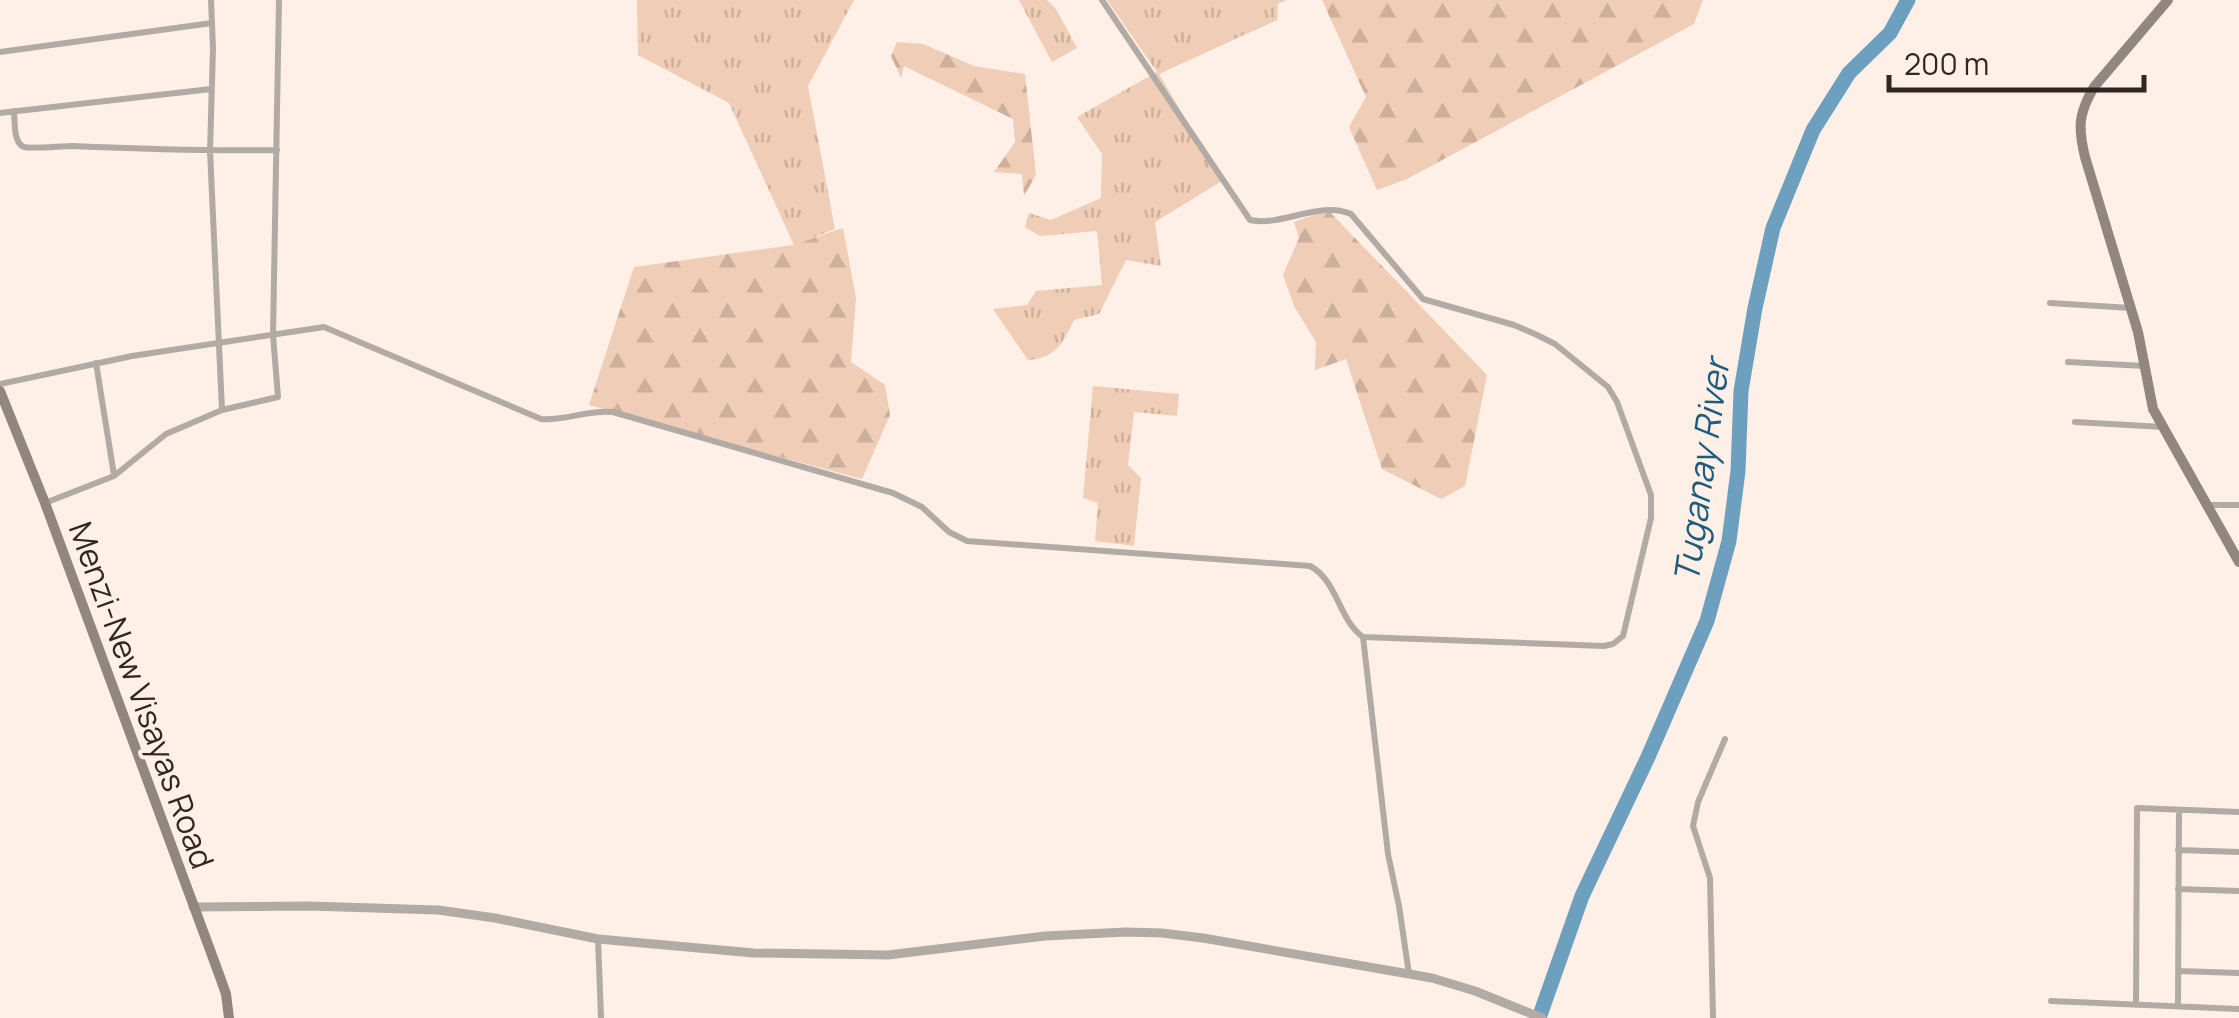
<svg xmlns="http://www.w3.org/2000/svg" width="2239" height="1018" font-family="Manrope,sans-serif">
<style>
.grass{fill:url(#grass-tufts)}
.forest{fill:url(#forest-firs)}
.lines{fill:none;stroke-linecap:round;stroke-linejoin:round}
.river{stroke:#6d9fbf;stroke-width:15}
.minor{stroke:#b2aaa5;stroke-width:6}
.tertiary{stroke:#b2aaa5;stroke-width:9}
.secondary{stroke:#928780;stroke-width:10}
.labels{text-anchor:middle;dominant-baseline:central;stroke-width:8;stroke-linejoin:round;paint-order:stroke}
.street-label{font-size:32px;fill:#2e2723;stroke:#fef0e6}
.water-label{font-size:35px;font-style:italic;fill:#1f5b7c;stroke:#fef0e6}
</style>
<defs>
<pattern id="grass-tufts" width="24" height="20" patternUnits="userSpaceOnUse" patternTransform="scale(2.5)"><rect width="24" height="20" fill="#efcdb6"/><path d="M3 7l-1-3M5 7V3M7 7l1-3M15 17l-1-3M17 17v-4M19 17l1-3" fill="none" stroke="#cdb09c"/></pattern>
<pattern id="forest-firs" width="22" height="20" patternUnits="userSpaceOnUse" patternTransform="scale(2.5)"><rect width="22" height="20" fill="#efcdb6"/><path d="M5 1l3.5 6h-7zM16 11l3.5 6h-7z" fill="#cdb09c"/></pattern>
</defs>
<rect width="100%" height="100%" fill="#fef0e6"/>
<path class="grass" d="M637,0H854L808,86L835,229L794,245L729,103L638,55Z
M1019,0H1047L1056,9L1077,48L1052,62Z
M1107,0H1287L1278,4L1277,20L1159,74L1222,181L1155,222L1161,266L1126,260L1099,314L1074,320C1063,343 1056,358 1028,360L993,309L1027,305L1036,291L1102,285L1097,231L1040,236L1025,227L1029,213L1051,220L1101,198L1102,154L1077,117L1157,72Z
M1093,386L1179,394L1177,416L1134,412L1128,465L1141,478L1134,546L1095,541L1098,503L1083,498Z"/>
<path class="forest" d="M1322,0H1703L1694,24L1407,179L1377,190L1349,127L1366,97Z
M897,42L923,44L974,66L1025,74L1036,175L1024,196L1022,174L994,172L1015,142L1013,119L904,66L901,78L891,56Z
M1328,210L1487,375L1465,486L1441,499L1382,469L1346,359L1315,370L1316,342L1294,306L1283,275L1299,238L1294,222Z
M843,228L856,298L851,362L885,385L890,415L862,479L589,405L634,267L793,245Z"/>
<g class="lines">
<path class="river" d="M1539,1018L1582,896L1648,757L1707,621L1729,541L1738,471L1741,391L1755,308L1773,228L1813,130L1849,73L1890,33L1908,0"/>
<path class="minor" d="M211,0L213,48L210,151L222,410
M0,52L212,23
M14,111C15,121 13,143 24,147C31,149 62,146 72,146C140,149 208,151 277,150
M0,113L211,89
M2050,303L2131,308
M2068,362L2145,366
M96,363L114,475
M0,384L132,356L324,327L541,419C566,421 589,409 613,412L893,493L922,507L949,532L967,541L1310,566C1338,581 1338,619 1363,637L1604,646L1613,644L1623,636L1651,518V495L1617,402L1608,387L1555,344L1537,335L1514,325L1423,299L1351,214C1319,200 1283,227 1250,220L1102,0
M2075,422L2163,427
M45,503L114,476L166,434L222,410L278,397L273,335L279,0
M2209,505H2239
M1363,637L1388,854L1399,906L1409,974
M2178,850L2239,852
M2178,889L2239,891
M598,939L601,1018
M2179,971L2239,973
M2051,1001L2239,1009
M2136,1005L2137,808L2239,812
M2178,1006L2179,810
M1713,1018L1710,878L1693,826L1698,802L1725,739"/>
<path class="tertiary" d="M193,907L308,906L438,910L495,918L598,939L754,953L888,955L1045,936L1126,932L1162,933L1203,938L1432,978L1475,991L1542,1018"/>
<path class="secondary" d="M2168,0L2094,87C2078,114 2078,128 2085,157L2138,332L2153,409L2239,562
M0,391L45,503L220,977L226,994L229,1018"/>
</g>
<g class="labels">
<g class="street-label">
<text transform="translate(142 695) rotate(70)">Menzi-New Visayas Road</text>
</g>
<g class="water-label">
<text transform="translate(1701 471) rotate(-82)">Tuganay River</text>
</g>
</g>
<path d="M1889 75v15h255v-15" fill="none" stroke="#2e2723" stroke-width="5"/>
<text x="1904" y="75" font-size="30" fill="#2e2723" stroke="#fef0e6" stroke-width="8" paint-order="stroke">200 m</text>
</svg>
